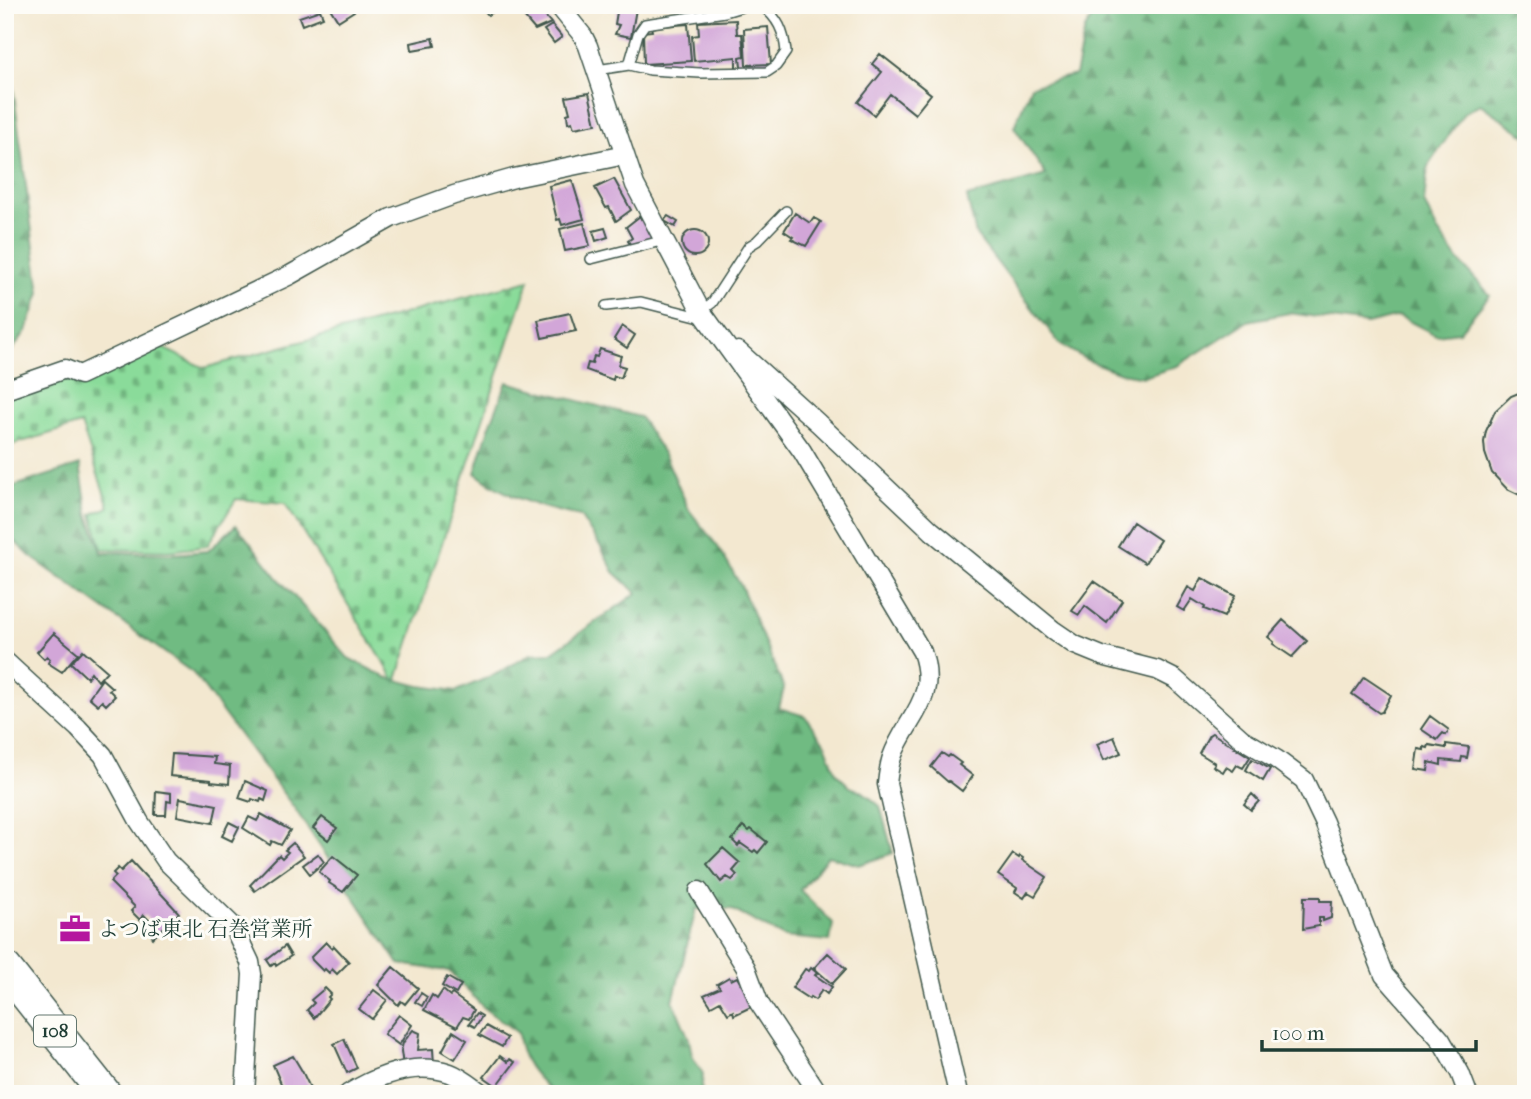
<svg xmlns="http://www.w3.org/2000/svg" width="1531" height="1099" font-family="'IM FELL French Canon','Noto Serif JP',serif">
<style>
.forest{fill:url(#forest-firs);stroke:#477c5b;stroke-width:2}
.cemetery{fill:url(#cemetery-stones);stroke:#548c67;stroke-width:2}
.building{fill:#d2a6d8}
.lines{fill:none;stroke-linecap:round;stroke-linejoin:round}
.lane-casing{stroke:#3f574b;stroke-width:12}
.street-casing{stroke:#3f574b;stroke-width:21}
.highway-casing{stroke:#3f574b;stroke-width:35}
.lane{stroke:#fff;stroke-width:9}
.street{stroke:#fff;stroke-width:18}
.highway{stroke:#fff;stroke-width:32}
.labels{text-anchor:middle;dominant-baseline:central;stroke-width:6;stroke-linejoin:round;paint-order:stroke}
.shield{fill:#fdfcf7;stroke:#62766e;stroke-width:2}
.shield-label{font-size:19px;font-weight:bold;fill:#1f3d34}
.poi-label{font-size:21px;fill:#1f3d34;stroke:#fdfcf7;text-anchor:start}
</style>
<defs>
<pattern id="forest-firs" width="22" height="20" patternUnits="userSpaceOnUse" patternTransform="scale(1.75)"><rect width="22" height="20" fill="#6fbb82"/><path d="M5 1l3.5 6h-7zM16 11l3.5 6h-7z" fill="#5b996b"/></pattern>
<pattern id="cemetery-stones" width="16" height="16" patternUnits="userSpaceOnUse" patternTransform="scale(1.75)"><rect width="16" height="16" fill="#8adb9a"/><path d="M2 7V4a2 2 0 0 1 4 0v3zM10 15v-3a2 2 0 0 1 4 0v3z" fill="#70b37e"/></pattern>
</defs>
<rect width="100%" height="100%" fill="#fdfcf7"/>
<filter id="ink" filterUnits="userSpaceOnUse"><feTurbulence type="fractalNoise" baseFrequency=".0143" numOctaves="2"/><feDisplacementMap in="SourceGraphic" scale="14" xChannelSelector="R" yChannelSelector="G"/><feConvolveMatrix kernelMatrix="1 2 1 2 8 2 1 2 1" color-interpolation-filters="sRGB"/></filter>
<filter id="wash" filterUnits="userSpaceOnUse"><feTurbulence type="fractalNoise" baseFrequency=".00686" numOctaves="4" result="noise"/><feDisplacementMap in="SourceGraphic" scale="28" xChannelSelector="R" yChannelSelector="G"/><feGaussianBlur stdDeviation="1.57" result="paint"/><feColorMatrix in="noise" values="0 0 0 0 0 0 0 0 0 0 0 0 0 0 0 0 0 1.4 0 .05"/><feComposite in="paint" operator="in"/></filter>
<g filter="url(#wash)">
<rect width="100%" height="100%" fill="#f3e8d0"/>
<path class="forest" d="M1100,5H1526V136L1480,104L1464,113L1428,166L1424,203L1437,230L1458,260L1490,295L1459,332L1436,335L1399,316L1367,324L1289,313L1248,321L1177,366L1144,377L1121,373L1087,360L1060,344L976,235L967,197L1046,175L1014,127L1031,86L1075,75L1085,29Z
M5,60L12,79L40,293L26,331L5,360Z
M507,382L640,417L666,458L689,510L718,547L741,586L784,688L779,708L805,716L826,746L836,773L850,787L863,792L880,806L893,853L859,865L828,856L800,890L833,923L830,941L784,937L731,909H696L673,1001L689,1039L692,1056L703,1074L701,1094H554C534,1075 520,1061 518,1033L485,1009L449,971L399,964L295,809L193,673L30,556L5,532V489L80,465L88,514L102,552L173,554L208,551L236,525L278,578L348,658L385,677L420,686L457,691L498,673L531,654L551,653L637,593L614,572L601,547L580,516C543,509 505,497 475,473L489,428Z"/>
<path class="cemetery" d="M529,280L396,682L285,503L236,499L207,546L169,551L102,549L92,514L109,507L81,424L5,447V394L59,375L68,380L80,381L157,345L204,368Z"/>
<g id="blocks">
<path class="building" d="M328,5H350L354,11L338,21Z
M480,5H505L488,15Z
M526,5H536L551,23L535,30L519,11Z
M618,6L636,9L631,37L615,34L619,25L615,24Z
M320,10L323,17L302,25L299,17Z
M736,20L737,34H742L744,56L740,57L741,67L736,68V57L694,61L692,36L699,35L698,22Z
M688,24L691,61L644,64L643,32L652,31L651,27Z
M552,25L562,37L554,43L544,30Z
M768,27L771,64L746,65L744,29Z
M433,38L435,46L412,50L411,43Z
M880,54L931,94L915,114L890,94L874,115L858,102L882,72L872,64Z
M589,93L596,124L574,128L572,122L568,123L567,114L570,113L566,97Z
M614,179L631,210L616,221L609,207L606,208L595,188Z
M572,180L584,219L562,225L560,219L557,220L549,186Z
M795,213L810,223L814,218L821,222L806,246L791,239L793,237L784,231Z
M640,216L641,219L644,217L655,238L631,245L628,241L632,238L626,227Z
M668,216L678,222L675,227L664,221Z
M584,223L590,246L565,251L560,229Z
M605,228L608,237L596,241L593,231Z
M682 243a13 13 0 1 1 26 0a13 13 0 1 1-26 0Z
M570,313L576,331L542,338L538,320Z
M622,326L635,335L627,348L614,339Z
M600,349L621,356L618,365L625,367L621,378L614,376L613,380L586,370L588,363L592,364L594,356L597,357Z
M1526,390V498L1507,489L1492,473L1485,453L1484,442L1486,431L1495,411L1511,396Z
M1133,522L1160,540L1145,563L1118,546Z
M1202,578L1235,596L1224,617L1204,609L1205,607L1192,599L1184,611L1177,607L1188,587L1195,591Z
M1094,581L1122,600L1107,623L1085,606L1079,615L1072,611Z
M1283,620L1307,641L1292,657L1273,644L1274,642L1268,637Z
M54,633L78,653L62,672L48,663L50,659L47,656L44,659L37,652Z
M83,650L107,671L98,681L91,672L87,678L71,663Z
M1364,677L1391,695L1382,712L1379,713L1352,694Z
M102,679L112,688L109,690L115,696L106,705L102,701L98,705L89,697Z
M1430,716L1449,730L1446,735L1443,733L1437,740L1421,729Z
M1212,733L1250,757L1243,768L1237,765L1233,771L1226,767L1223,772L1213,766L1215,763L1199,753L1209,735Z
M1114,737L1121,753L1104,760L1097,744Z
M1446,744L1469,747L1467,758L1462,757L1461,762L1441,760V765L1429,762L1428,771L1415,769L1418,749L1424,750V747L1428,748L1429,745L1446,748Z
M942,753L948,757L950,755L961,763L959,765L973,776L962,791L949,781L948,782L931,767Z
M172,754L215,757L214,764L230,766L229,784L211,782V780L170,776Z
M1252,759L1270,769L1263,781L1246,770Z
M245,781L268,791L265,801L261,799L260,802L252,799L251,802L239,798Z
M156,791L171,793V802L167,801L166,815H155Z
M1252,794L1259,801L1251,810L1244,804Z
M180,798L217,805L213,823L177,816Z
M261,814L290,830L281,845L272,841L270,845L243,828L249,817L257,821Z
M322,817L337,828L328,840L313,828Z
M229,822L239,827L232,841L222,836Z
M743,826L749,831L751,829L767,842L758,853L755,850L753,852L740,843L738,846L732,840Z
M293,843L304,856L255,891L250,885L279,855L282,858L288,852L285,850Z
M723,848L740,863L733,871L737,875L732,880L727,877L721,882L707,864Z
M318,854L324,862L310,874L303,865Z
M1013,854L1019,858L1020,856L1023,858L1022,860L1047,877L1035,896L1028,892L1024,898L1015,892L1017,888L998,875Z
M333,856L357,875L343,892L329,883L330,881L319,872Z
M131,861L179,913L153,938L147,928L152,923L144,915L140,920L131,911L135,907L110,882L116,876L113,873L118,868L121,871Z
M1304,897H1320V901H1332L1331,918L1323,921V918H1319V926L1303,929Z
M326,942L332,948L334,946L349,962L337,974L332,969L329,973L325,969L323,971L312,960L311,957Z
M285,946L291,956L276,966L275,963L271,966L267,960Z
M828,953L846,969L832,984L814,968Z
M393,967L418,988L405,1004L401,1001L398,1005L378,985Z
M811,968L817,973L815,975L832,987L827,994L822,990L815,1000L810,997L809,999L792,988L805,969L809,971Z
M447,977L461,985L456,994L442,986Z
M729,977L731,980L737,977L753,1006L734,1015L733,1011L728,1014L720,1001L711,1006L704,995L720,988L717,984Z
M325,988L331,994L328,997L330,999L314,1018L307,1010L314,1003L311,1000Z
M374,990L387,1000L372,1019L359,1009Z
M443,990L450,996L452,994L474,1010L469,1019L463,1017L457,1027L424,1010L432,995L437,999Z
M421,993L427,997L422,1006L415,1002Z
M477,1013L482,1016L475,1027L469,1024Z
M399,1015L412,1025L399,1045L384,1034Z
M486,1026L507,1038L502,1047L479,1035Z
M413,1030L420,1033L418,1050L433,1049L434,1065L403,1066L401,1051L403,1043Z
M453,1031L467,1040L455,1059L442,1051Z
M344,1039L357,1068L347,1073L334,1044Z
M293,1056L302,1071L313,1094H291L289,1090L285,1093L273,1065Z
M500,1056L508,1062L510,1059L515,1062L497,1086L484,1077Z"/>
</g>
</g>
<g filter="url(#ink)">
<use href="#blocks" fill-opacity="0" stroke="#3f574b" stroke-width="2"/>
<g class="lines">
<defs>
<path id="lane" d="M629,65L638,34L645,24L725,12L748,5
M597,70L629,65L650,70L700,73L767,72L776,66L786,52C784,31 778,18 761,5
M591,259L665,240
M606,306L641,302L704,318
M701,311L712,303L749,246L757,241L786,211"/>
<path id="street" d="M558,5L583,36L588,46L635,185L701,311L802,451L922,652C939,700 906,717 892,757C889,766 888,775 887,784L958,1094
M738,351L818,423L932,531L1053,630L1075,645L1102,656L1157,670L1175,679L1242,739L1276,759L1304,780L1324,822L1384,975L1441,1040L1460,1073L1468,1094
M5,390L65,369L80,375L290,275L391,218L454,195L514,178L625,155
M5,661L78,728L103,755L139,821L166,861L233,926L250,962L252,974L245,1094
M699,891L746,968L759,1003L819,1094
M348,1094C377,1076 415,1061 450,1073C461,1077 473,1087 483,1094"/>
<path id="highway" d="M5,968L105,1094"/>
</defs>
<use href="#lane" class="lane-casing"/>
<use href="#street" class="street-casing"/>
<use href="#highway" class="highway-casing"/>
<use href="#lane" class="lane"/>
<use href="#street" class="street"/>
<use href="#highway" class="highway"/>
</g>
</g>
<defs>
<symbol id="office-bare" viewBox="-9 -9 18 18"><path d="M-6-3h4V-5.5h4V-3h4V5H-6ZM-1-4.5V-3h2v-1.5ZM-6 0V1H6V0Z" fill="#b5179e" stroke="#fdfcf7" stroke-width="2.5" paint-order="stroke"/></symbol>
</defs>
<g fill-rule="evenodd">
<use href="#office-bare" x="53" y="907" width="44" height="44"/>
</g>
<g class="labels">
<rect class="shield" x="34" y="1015.5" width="42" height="31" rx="5"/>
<g class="shield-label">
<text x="55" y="1031">108</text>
</g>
<g class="poi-label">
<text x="98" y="929">よつば東北 石巻営業所</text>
</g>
</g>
<rect width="1531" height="1099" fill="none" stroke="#fdfcf7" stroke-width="28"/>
<path d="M1262 1040v10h214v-10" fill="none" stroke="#1f3d34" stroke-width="3.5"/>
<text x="1272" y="1040" font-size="21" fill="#1f3d34" stroke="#fdfcf7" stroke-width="5" paint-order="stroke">100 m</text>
</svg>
